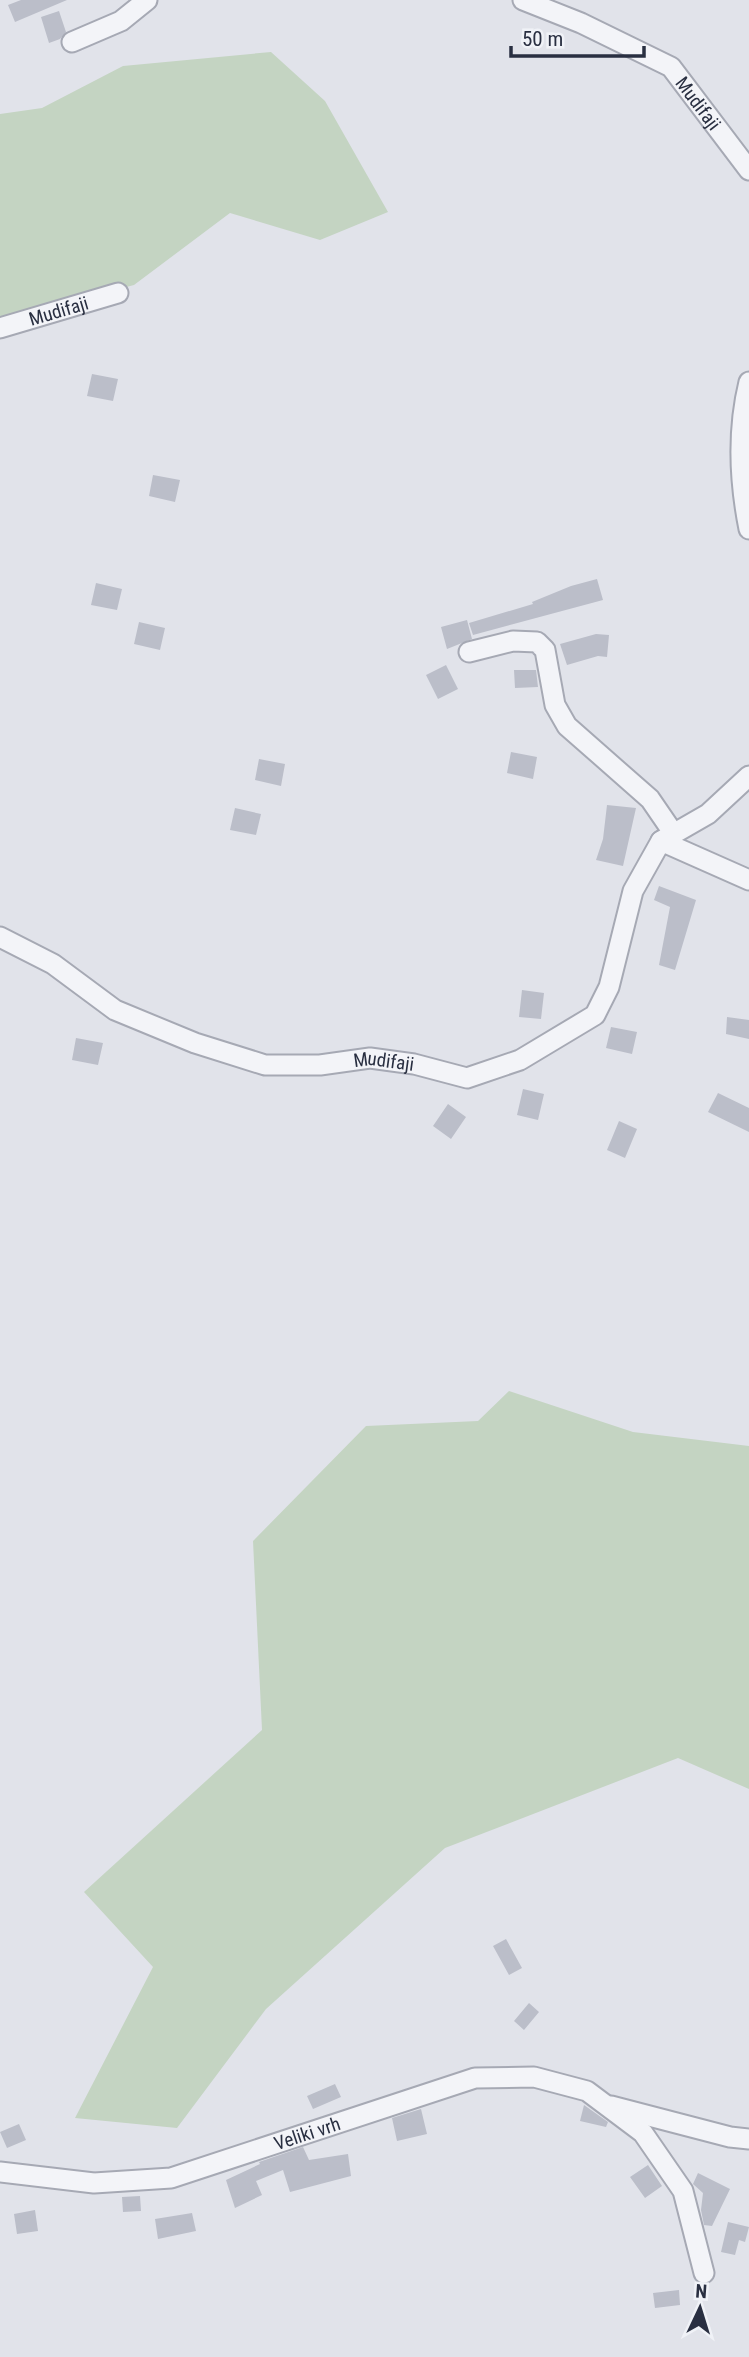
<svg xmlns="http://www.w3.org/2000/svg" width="749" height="2357" font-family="'Roboto Condensed',sans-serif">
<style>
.green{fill:#c4d4c2}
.building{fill:#bbbec9}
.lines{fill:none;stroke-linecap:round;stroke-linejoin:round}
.minor-casing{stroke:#a6a9b4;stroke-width:23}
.minor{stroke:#f3f4f8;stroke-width:19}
.labels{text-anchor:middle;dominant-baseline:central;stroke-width:6;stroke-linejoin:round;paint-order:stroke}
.street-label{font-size:19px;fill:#292f41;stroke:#f0f2f7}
</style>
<rect width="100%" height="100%" fill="#e1e3ea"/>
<path class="green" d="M271,52L325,101L388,212L320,240L230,213L134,285L0,320V114L42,108L123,66Z
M509,1391L633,1432L749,1446V1789L678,1758L445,1848L266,2009L177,2128L75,2118L153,1967L84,1892L262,1730L253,1541L366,1426L478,1421Z"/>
<path class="building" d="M21,0H67L15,22L8,5Z
M59,11L66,32L60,39L49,43L41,17Z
M92,374L118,379L113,401L87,396Z
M153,475L180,480L175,502L149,496Z
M597,579L603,600L473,635L469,623L533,604L532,602L571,586Z
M96,583L122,589L117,610L91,605Z
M467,620L472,639L447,649L441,627Z
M139,622L165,628L160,650L134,644Z
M596,634L609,635L607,657L598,656L567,665L560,644Z
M446,665L458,689L438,699L426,675Z
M514,670H536L538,687L515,688Z
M511,752L537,757L533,779L507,773Z
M259,759L285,764L281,786L255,780Z
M607,805L636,808L623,866L596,860L603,839Z
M235,808L261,814L256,835L230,830Z
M659,886L696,900L675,970L659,965L670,907L654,900Z
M522,990L544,993L541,1019L519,1017Z
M727,1017L749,1020V1039L726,1034Z
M611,1027L637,1032L632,1054L606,1048Z
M76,1038L103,1043L98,1065L72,1060Z
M523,1089L544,1094L538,1120L517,1115Z
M718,1093L749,1108V1132L708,1112Z
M448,1104L466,1117L451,1139L433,1126Z
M619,1121L637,1129L625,1158L607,1150Z
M506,1939L522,1968L509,1975L493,1946Z
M529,2003L539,2012L524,2030L514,2021Z
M335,2084L341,2097L313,2109L307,2096Z
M584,2105L608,2122L606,2127L580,2121Z
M421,2109L427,2134L397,2141L392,2118Z
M19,2124L26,2140L7,2148L0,2132Z
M303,2147L309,2160L348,2154L351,2176L290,2192L283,2170L256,2181L262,2195L235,2208L226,2180L260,2164L259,2162Z
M648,2165L662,2186L645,2198L630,2177Z
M698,2173L730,2189L712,2226L704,2225L701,2210L703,2193L693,2184Z
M140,2196L141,2211L123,2212L122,2197Z
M35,2210L38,2231L17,2234L14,2214Z
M192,2213L196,2231L158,2239L155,2219Z
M728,2222L749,2227L745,2242L739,2240L735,2255L721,2252Z
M679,2290L680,2305L655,2308L653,2293Z"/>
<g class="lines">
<defs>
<g id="minor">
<path id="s1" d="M523,0L581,23L671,67L749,170"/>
<path d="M72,42L121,21L147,0"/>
<path id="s2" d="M0,328L118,293"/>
<path d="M749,382C737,431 739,479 749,529"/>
<path d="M469,652L513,641L537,642L545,650L555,705L567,726L650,799L674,834"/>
<path d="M661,841L749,880"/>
<path id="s3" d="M0,937L53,964L115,1010L195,1043L265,1065H320L370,1058L414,1064L467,1078L520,1060L595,1015L609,987L633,891L661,841L708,814L749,776"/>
<path d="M611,2106L730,2137L749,2139"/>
<path id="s4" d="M0,2172L94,2183L171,2178L475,2078L534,2077L587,2091L643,2133L683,2191L704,2273"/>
</g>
</defs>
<use href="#minor" class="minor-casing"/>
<use href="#minor" class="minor"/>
</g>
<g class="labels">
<g class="street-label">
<text stroke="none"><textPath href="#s1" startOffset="208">Mudifaji</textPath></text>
<text stroke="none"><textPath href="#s2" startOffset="61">Mudifaji</textPath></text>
<text stroke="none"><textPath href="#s3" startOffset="416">Mudifaji</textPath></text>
<text stroke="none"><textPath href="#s4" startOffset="315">Veliki vrh</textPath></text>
</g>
</g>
<g transform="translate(700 2308) rotate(4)" stroke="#f0f2f7" stroke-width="5" paint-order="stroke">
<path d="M0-5L12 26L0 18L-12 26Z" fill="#292f41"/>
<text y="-10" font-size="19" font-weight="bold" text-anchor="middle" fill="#292f41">N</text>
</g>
<path d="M511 46v10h133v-10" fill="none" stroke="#292f41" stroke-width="3.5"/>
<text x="522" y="46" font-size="21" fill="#292f41" stroke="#f0f2f7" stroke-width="5" paint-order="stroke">50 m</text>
</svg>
